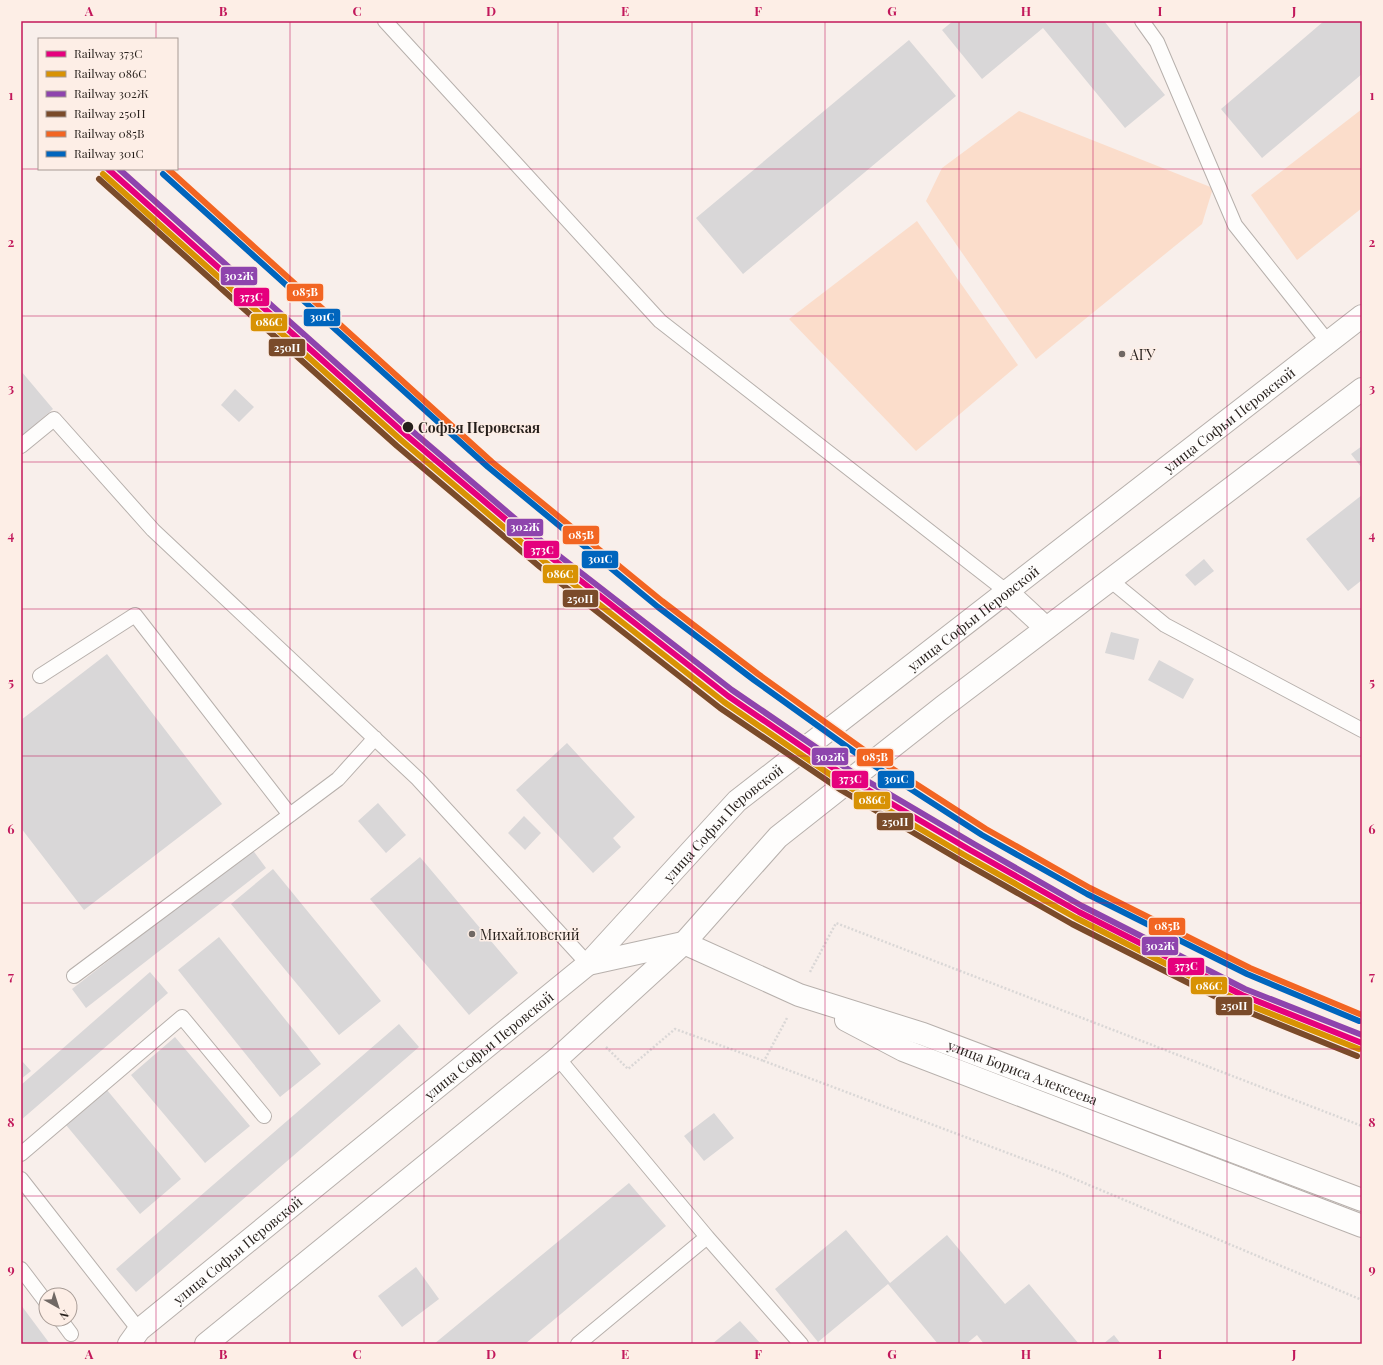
<svg xmlns="http://www.w3.org/2000/svg" width="1383" height="1365" font-family="'Playfair Display',serif">
<style>
.green{fill:#fbddcb}
.building{fill:#d9d7d8}
.lines{fill:none;stroke-linecap:round;stroke-linejoin:round}
.service-casing{stroke:#b7b0ac;stroke-width:16}
.tertiary-casing{stroke:#b7b0ac;stroke-width:24}
.primary-casing{stroke:#b7b0ac;stroke-width:24}
.path{stroke:#dad7d6;stroke-width:2.5;stroke-dasharray:2 2;stroke-linecap:butt}
.service{stroke:#fefdfc;stroke-width:14}
.tertiary{stroke:#fefdfc;stroke-width:22}
.primary{stroke:#fefdfc;stroke-width:22}
.rail-1-casing{stroke:#fdeee6;stroke-width:9}
.rail-2-casing{stroke:#fdeee6;stroke-width:9}
.rail-3-casing{stroke:#fdeee6;stroke-width:9}
.rail-4-casing{stroke:#fdeee6;stroke-width:9}
.rail-5-casing{stroke:#fdeee6;stroke-width:9}
.rail-6-casing{stroke:#fdeee6;stroke-width:9}
.rail-1{stroke:#e5007d;stroke-width:6}
.rail-2{stroke:#d89204;stroke-width:6}
.rail-3{stroke:#8e44ad;stroke-width:6}
.rail-4{stroke:#7a4b2a;stroke-width:6}
.rail-5{stroke:#f26522;stroke-width:6}
.rail-6{stroke:#0065bd;stroke-width:6}
.grid{fill:none;stroke:#c2185b;stroke-width:1;stroke-opacity:0.55}
.poi-dot{fill:#706864;stroke:#fdeee6;stroke-width:1.5}
.stop-dot{fill:#261f1b;stroke:#fdeee6;stroke-width:1.5}
.labels{text-anchor:middle;dominant-baseline:central;stroke-width:3;stroke-linejoin:round;paint-order:stroke}
.poi-label{font-size:14px;fill:#261f1b;stroke:#fdeee6;text-anchor:start}
.street-label{font-size:14px;fill:#261f1b;stroke:#fdeee6}
.stop-label{font-size:14px;font-weight:bold;fill:#261f1b;stroke:#fdeee6;text-anchor:start}
.line-badge{stroke:#fdeee6;stroke-width:1.5}
.badge-label{font-size:11px;text-anchor:middle;font-weight:bold;fill:#fff}
.neatline{fill:none;stroke:#c2185b;stroke-width:1.5}
.grid-label{font-size:13px;text-anchor:middle;font-weight:bold;fill:#c2185b}
</style>
<rect width="100%" height="100%" fill="#f8efeb"/>
<path class="green" d="M1362,109V208L1297,260L1251,195Z
M1019,111L1213,188L1202,224L1036,359L926,201L942,168Z
M917,221L1018,365L916,451L789,319Z"/>
<path class="building" d="M953,21H1104L1165,95L1125,128L1043,28L982,79L942,30Z
M1324,21H1362V74L1262,158L1221,109Z
M909,40L956,96L743,274L696,218Z
M21,371L53,409L21,437Z
M235,389L254,407L239,422L221,405Z
M1362,446V468L1351,454Z
M1362,495V580L1348,591L1306,539Z
M1204,559L1214,571L1195,586L1185,575Z
M1111,632L1139,639L1134,660L1105,653Z
M107,654L222,804L84,910L21,828V720Z
M1159,660L1194,679L1183,699L1148,680Z
M567,743L635,817L613,838L621,847L593,873L516,790Z
M378,803L406,835L386,853L358,821Z
M524,816L541,833L525,850L508,833Z
M252,849L266,868L86,1008L72,989Z
M420,857L518,973L469,1015L370,899Z
M273,869L381,1001L339,1035L231,904Z
M219,937L321,1064L280,1097L178,970Z
M150,972L168,993L21,1120V1085Z
M399,1024L419,1047L136,1292L116,1269Z
M175,1037L250,1126L205,1163L131,1075Z
M21,1060L31,1071L21,1079Z
M107,1090L181,1179L140,1214L66,1125Z
M714,1113L734,1138L704,1161L684,1136Z
M629,1183L666,1226L525,1344H434Z
M846,1230L890,1283L947,1235L1005,1304L1029,1284L1079,1344H984L977,1335L966,1344H938L888,1284L818,1342L775,1289Z
M416,1267L439,1299L402,1327L378,1296Z
M21,1305L50,1344H21Z
M740,1321L761,1344H712Z
M1114,1335L1121,1344H1103Z"/>
<g class="lines">
<defs>
<path id="service" d="M385,21L660,321L1006,591
M1142,21L1157,42L1235,225L1328,342
M21,446L54,419L153,530L418,779L588,964
M1110,580L1165,625L1362,730
M40,676L135,615L290,815
M74,976L338,779L375,738
M558,1058L707,1237L801,1344
M21,1154L182,1017L264,1116
M21,1179L139,1330
M21,1269L46,1302
M60,1319L71,1334
M578,1344L707,1237"/>
<g id="tertiary">
<path id="s1" d="M684,943L799,995L923,1034L1362,1200"/>
<path d="M846,1020L903,1050L1362,1226"/>
</g>
<g id="primary">
<path d="M1006,591L1046,628"/>
<path d="M588,964L683,943"/>
<path id="s2" d="M129,1344L139,1330L588,964L737,801L1362,316"/>
<path d="M206,1344L558,1058L684,943L778,837L944,706L1362,389"/>
</g>
</defs>
<use href="#service" class="service-casing"/>
<use href="#tertiary" class="tertiary-casing"/>
<use href="#primary" class="primary-casing"/>
<path class="path" d="M810,972L836,923L1362,1126
M787,1018L764,1061L1058,1172L1362,1300
M606,1047L628,1069L675,1029L764,1061"/>
<use href="#service" class="service"/>
<use href="#tertiary" class="tertiary"/>
<use href="#primary" class="primary"/>
<defs>
<path id="rail-1" d="M108,169L406,435L549,556L728,696L848,778L970,850L1079,912L1242,995L1362,1043"/>
<path id="rail-2" d="M103,174L401,440L545,562L724,702L844,784L966,856L1076,918L1239,1001L1359,1049"/>
<path id="rail-3" d="M119,169L411,430L553,551L732,690L852,772L974,844L1082,906L1245,989L1362,1035"/>
<path id="rail-4" d="M99,179L397,446L540,567L720,708L841,790L963,862L1072,924L1236,1007L1357,1056"/>
<path id="rail-5" d="M168,169L492,462L662,601L758,674L871,755L986,829L1090,888L1250,968L1362,1015"/>
<path id="rail-6" d="M163,174L488,467L658,607L754,680L867,761L982,835L1087,894L1247,974L1359,1021"/>
</defs>
<use href="#rail-1" class="rail-1-casing"/>
<use href="#rail-2" class="rail-2-casing"/>
<use href="#rail-3" class="rail-3-casing"/>
<use href="#rail-4" class="rail-4-casing"/>
<use href="#rail-5" class="rail-5-casing"/>
<use href="#rail-6" class="rail-6-casing"/>
<use href="#rail-1" class="rail-1"/>
<use href="#rail-2" class="rail-2"/>
<use href="#rail-3" class="rail-3"/>
<use href="#rail-4" class="rail-4"/>
<use href="#rail-5" class="rail-5"/>
<use href="#rail-6" class="rail-6"/>
</g>
<path class="grid" d="M156,21V39M290,21V1344M424,21V1344M558,21V1344M692,21V1344M825,21V1344M959,21V1344M1093,21V1344M1227,21V1344M21,169H39M156,169V1344M177,169H1362M21,316H1362M21,462H1362M21,609H1362M21,756H1362M21,903H1362M21,1049H1362M21,1196H1362"/>
<g class="poi-dot">
<circle cx="1122" cy="354" r="4"/>
<circle cx="472" cy="934" r="4"/>
</g>
<circle class="stop-dot" cx="408" cy="427" r="6"/>
<g class="labels">
<g class="poi-label">
<text x="1130" y="354">АГУ</text>
<text x="480" y="934">Михайловский</text>
</g>
<g class="street-label">
<text stroke="none"><textPath href="#s2" startOffset="1440">улица Софьи Перовской</textPath></text>
<text stroke="none"><textPath href="#s2" startOffset="1116">улица Софьи Перовской</textPath></text>
<text stroke="none"><textPath href="#s2" startOffset="792">улица Софьи Перовской</textPath></text>
<text stroke="none"><textPath href="#s2" startOffset="468">улица Софьи Перовской</textPath></text>
<text stroke="none"><textPath href="#s1" startOffset="363">улица Бориса Алексеева</textPath></text>
<text stroke="none"><textPath href="#s2" startOffset="144">улица Софьи Перовской</textPath></text>
</g>
<g class="stop-label">
<text x="418" y="427">Софья Перовская</text>
</g>
</g>
<g class="line-badge">
<rect x="220" y="266" width="38" height="20" rx="4" fill="#8e44ad"/>
<rect x="286" y="283" width="38" height="19" rx="4" fill="#f26522"/>
<rect x="233" y="287" width="37" height="20" rx="4" fill="#e5007d"/>
<rect x="303" y="308" width="38" height="19" rx="4" fill="#0065bd"/>
<rect x="250" y="313" width="38" height="19" rx="4" fill="#d89204"/>
<rect x="268" y="338" width="38" height="19" rx="4" fill="#7a4b2a"/>
<rect x="506" y="518" width="38" height="19" rx="4" fill="#8e44ad"/>
<rect x="562" y="525" width="38" height="20" rx="4" fill="#f26522"/>
<rect x="523" y="540" width="37" height="19" rx="4" fill="#e5007d"/>
<rect x="581" y="550" width="38" height="19" rx="4" fill="#0065bd"/>
<rect x="542" y="564" width="37" height="20" rx="4" fill="#d89204"/>
<rect x="562" y="589" width="37" height="19" rx="4" fill="#7a4b2a"/>
<rect x="811" y="747" width="38" height="19" rx="4" fill="#8e44ad"/>
<rect x="856" y="748" width="38" height="19" rx="4" fill="#f26522"/>
<rect x="831" y="770" width="38" height="19" rx="4" fill="#e5007d"/>
<rect x="877" y="770" width="38" height="19" rx="4" fill="#0065bd"/>
<rect x="853" y="791" width="38" height="19" rx="4" fill="#d89204"/>
<rect x="876" y="812" width="38" height="19" rx="4" fill="#7a4b2a"/>
<rect x="1148" y="917" width="38" height="19" rx="4" fill="#f26522"/>
<rect x="1141" y="936" width="38" height="20" rx="4" fill="#8e44ad"/>
<rect x="1167" y="957" width="38" height="19" rx="4" fill="#e5007d"/>
<rect x="1190" y="976" width="38" height="19" rx="4" fill="#d89204"/>
<rect x="1215" y="996" width="38" height="20" rx="4" fill="#7a4b2a"/>
</g>
<g class="badge-label">
<text x="239" y="280">302Ж</text>
<text x="305" y="296">085В</text>
<text x="251" y="301">373C</text>
<text x="322" y="321">301С</text>
<text x="269" y="326">086С</text>
<text x="287" y="352">250Н</text>
<text x="525" y="531">302Ж</text>
<text x="581" y="539">085В</text>
<text x="542" y="554">373C</text>
<text x="600" y="563">301С</text>
<text x="560" y="578">086С</text>
<text x="580" y="603">250Н</text>
<text x="830" y="761">302Ж</text>
<text x="875" y="761">085В</text>
<text x="850" y="783">373C</text>
<text x="896" y="783">301С</text>
<text x="872" y="804">086С</text>
<text x="895" y="826">250Н</text>
<text x="1167" y="930">085В</text>
<text x="1160" y="950">302Ж</text>
<text x="1186" y="970">373C</text>
<text x="1209" y="990">086С</text>
<text x="1234" y="1010">250Н</text>
</g>
<rect width="1383" height="1365" fill="none" stroke="#fdeee6" stroke-width="44"/>
<rect x="38" y="38" width="140" height="132" fill="#fdeee6" stroke="#a79b95"/>
<rect x="46" y="51" width="20" height="6" fill="#e5007d" stroke="#a79b95"/>
<text x="74" y="58" font-size="12" fill="#261f1b">Railway 373C</text>
<rect x="46" y="71" width="20" height="6" fill="#d89204" stroke="#a79b95"/>
<text x="74" y="78" font-size="12" fill="#261f1b">Railway 086С</text>
<rect x="46" y="91" width="20" height="6" fill="#8e44ad" stroke="#a79b95"/>
<text x="74" y="98" font-size="12" fill="#261f1b">Railway 302Ж</text>
<rect x="46" y="111" width="20" height="6" fill="#7a4b2a" stroke="#a79b95"/>
<text x="74" y="118" font-size="12" fill="#261f1b">Railway 250Н</text>
<rect x="46" y="131" width="20" height="6" fill="#f26522" stroke="#a79b95"/>
<text x="74" y="138" font-size="12" fill="#261f1b">Railway 085В</text>
<rect x="46" y="151" width="20" height="6" fill="#0065bd" stroke="#a79b95"/>
<text x="74" y="158" font-size="12" fill="#261f1b">Railway 301С</text>
<g transform="translate(58 1307) rotate(141)"><circle r="19" fill="#fdeee6" stroke="#a79b95"/>
<path d="M0-3L7 15L0 10L-7 15Z" fill="#706864"/>
<text y="-6" font-size="11" font-weight="bold" text-anchor="middle" fill="#261f1b">N</text>
</g>
<rect x="22" y="22" width="1339" height="1321" class="neatline"/>
<g class="grid-label">
<text x="89" y="16">A</text>
<text x="223" y="16">B</text>
<text x="357" y="16">C</text>
<text x="491" y="16">D</text>
<text x="625" y="16">E</text>
<text x="758" y="16">F</text>
<text x="892" y="16">G</text>
<text x="1026" y="16">H</text>
<text x="1160" y="16">I</text>
<text x="1294" y="16">J</text>
<text x="11" y="100">1</text>
<text x="1372" y="100">1</text>
<text x="11" y="247">2</text>
<text x="1372" y="247">2</text>
<text x="11" y="393">3</text>
<text x="1372" y="393">3</text>
<text x="11" y="540">4</text>
<text x="1372" y="540">4</text>
<text x="11" y="687">5</text>
<text x="1372" y="687">5</text>
<text x="11" y="834">6</text>
<text x="1372" y="834">6</text>
<text x="11" y="981">7</text>
<text x="1372" y="981">7</text>
<text x="11" y="1127">8</text>
<text x="1372" y="1127">8</text>
<text x="11" y="1274">9</text>
<text x="1372" y="1274">9</text>
<text x="89" y="1359">A</text>
<text x="223" y="1359">B</text>
<text x="357" y="1359">C</text>
<text x="491" y="1359">D</text>
<text x="625" y="1359">E</text>
<text x="758" y="1359">F</text>
<text x="892" y="1359">G</text>
<text x="1026" y="1359">H</text>
<text x="1160" y="1359">I</text>
<text x="1294" y="1359">J</text>
</g>
</svg>
